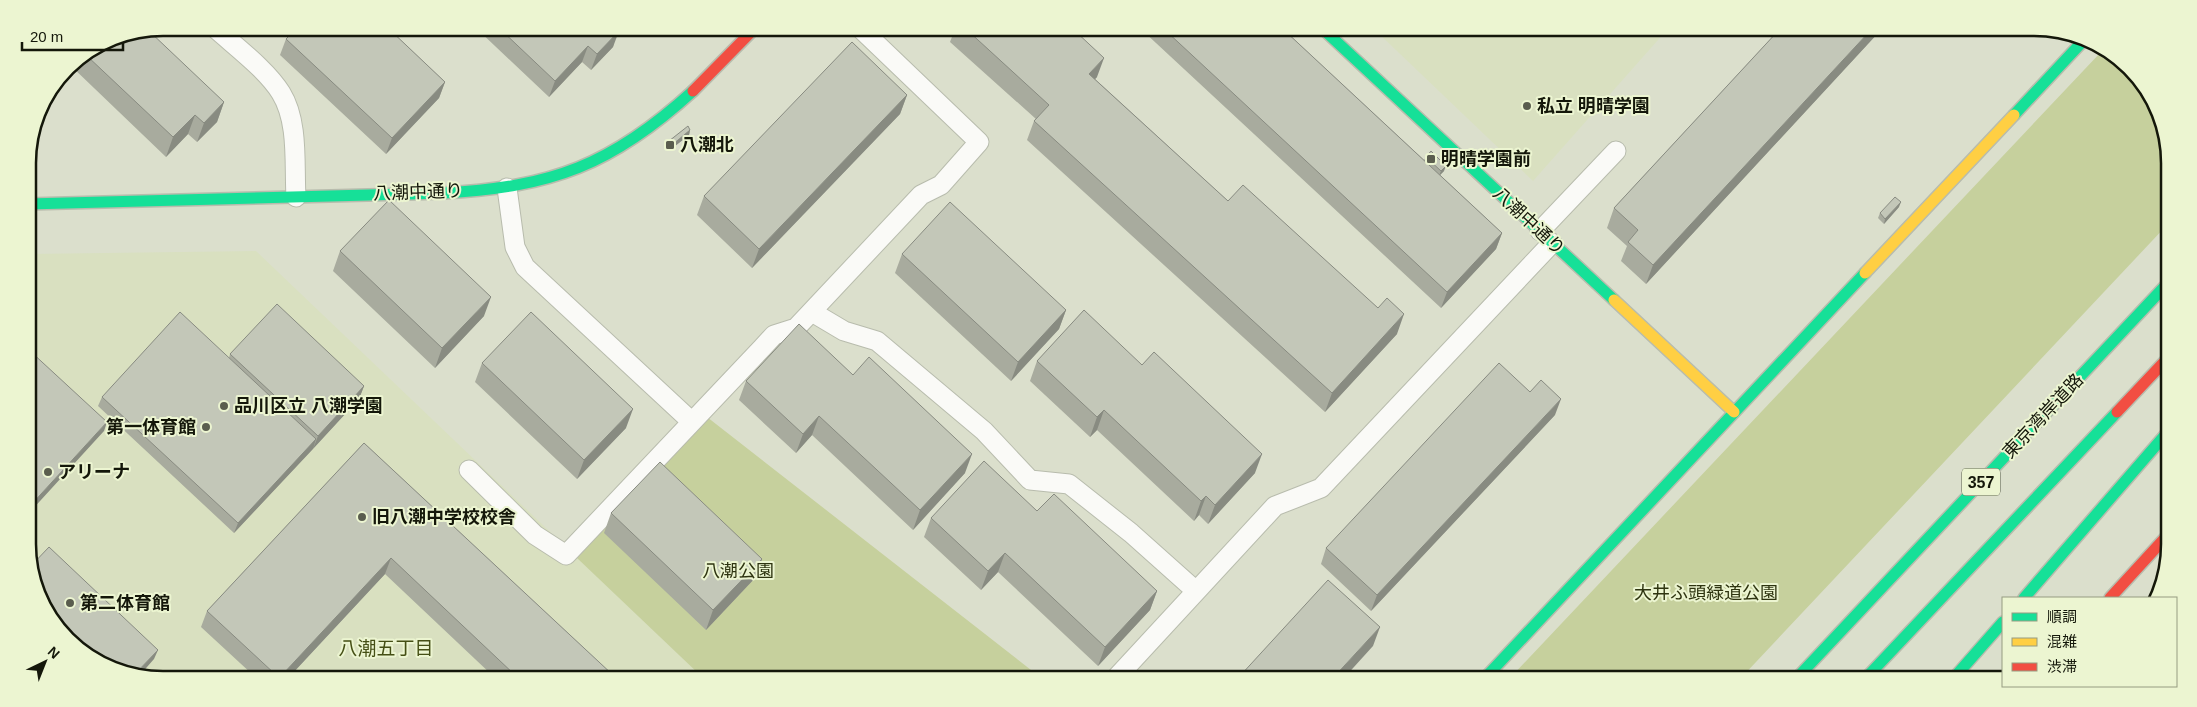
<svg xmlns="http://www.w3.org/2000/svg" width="2197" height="707" font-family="Arial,'Noto Sans JP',sans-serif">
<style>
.built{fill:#d9e0c0}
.green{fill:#c6d09d}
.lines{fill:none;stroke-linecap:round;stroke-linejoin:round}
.lane-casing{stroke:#b8bcad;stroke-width:21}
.fast-casing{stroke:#b8bcad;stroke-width:14}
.slow-casing{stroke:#b8bcad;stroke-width:14}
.jam-casing{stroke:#b8bcad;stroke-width:14}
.lane{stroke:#fafaf7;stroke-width:19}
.fast{stroke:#16e098;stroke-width:11}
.slow{stroke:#ffcf43;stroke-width:11}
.jam{stroke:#f24e42;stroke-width:11}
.wall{fill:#a8ab9e}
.shaded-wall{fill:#888b81}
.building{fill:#c3c7b8;stroke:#888b81}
.poi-dot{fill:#5a5d4e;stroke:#ecf5d1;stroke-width:2}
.labels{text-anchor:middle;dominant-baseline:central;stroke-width:4;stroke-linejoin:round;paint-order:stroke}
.shield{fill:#ecf5d1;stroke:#555a46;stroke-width:1}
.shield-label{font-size:16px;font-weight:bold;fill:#14170a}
.poi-label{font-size:18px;font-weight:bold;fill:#14170a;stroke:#ecf5d1;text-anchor:start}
.street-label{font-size:18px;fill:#14170a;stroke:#ecf5d1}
.park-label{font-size:18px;fill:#2e3410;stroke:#ecf5d1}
.neighbourhood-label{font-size:19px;fill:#454f15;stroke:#ecf5d1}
.rim{fill:none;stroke:#14170a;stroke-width:2.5}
</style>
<rect width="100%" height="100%" fill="#dbdfcc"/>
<path class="built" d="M1375,30L1666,31L1533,181Z
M256,251L701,676L128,675L61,634L30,570L28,254Z"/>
<path class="green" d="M2101,52L2136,73L2167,137V225L1740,679L1510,678Z
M707,417L1040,677L701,676L577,558Z"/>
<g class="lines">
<defs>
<path id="lane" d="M215,28C236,47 267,70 281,93C299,122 294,165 296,197
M507,188L515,247L525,267L692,422
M1540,231L1616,151
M812,312L844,331L877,341L984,431L1030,480L1069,484L1131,533L1196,591
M469,470L535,535L566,555L762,348L774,335L796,328L921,195L941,185L979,142L861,29
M1117,677L1275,506L1321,488L1552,243"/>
<path id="fast" d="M1324,30L1614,300
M2014,115L2083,41
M28,204L444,193C552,187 612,165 693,91
M2024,598L2165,435
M1485,678L1865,273
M1796,679L2166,285
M1865,679L2117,412
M1953,679L2003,622"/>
<path id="slow" d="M1865,273L2014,115
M1614,300L1734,412"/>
<path id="jam" d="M693,91L754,29
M2117,412L2166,360
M2110,598L2165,538"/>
</defs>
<use href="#lane" class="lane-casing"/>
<use href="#fast" class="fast-casing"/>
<use href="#slow" class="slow-casing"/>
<use href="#jam" class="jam-casing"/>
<use href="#lane" class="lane"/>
<use href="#fast" class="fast"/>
<use href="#slow" class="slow"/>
<use href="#jam" class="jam"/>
</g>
<path class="wall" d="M286,28H388L445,82L439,98L386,154L280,55L286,39L292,33Z
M476,28L617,29L613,47L591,70L582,62L549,97Z
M955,29L1074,30L1097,77L1095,79L1228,201L1397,334L1325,412L1027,140L1034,121L1036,119L950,42Z
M1142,30H1284L1424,160L1426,157L1444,171L1440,175L1502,233L1496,249L1441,308Z
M1778,31L1879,32L1646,284L1621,261L1627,246L1607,228L1614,208Z
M112,38L224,102L217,122L197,142L188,134L166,157L70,65Z
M907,95L900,114L752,268L697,215L704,196Z
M690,130L689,135L670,150L667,146L669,141Z
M1899,207L1884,224L1878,218L1880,213Z
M340,251L484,316L435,368L333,271Z
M902,254L1066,310L1059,329L1011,381L895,273Z
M230,354L364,386L359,399L234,533L98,406L102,397L229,358Z
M1037,361L1255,473L1208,524L1199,515L1194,521L1097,430L1090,437L1030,381Z
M482,363L626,428L577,479L475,382Z
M853,375L965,473L913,530L812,435L796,453L739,400L746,381Z
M1555,415L1371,611L1321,564L1326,548Z
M364,443L614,676H493L385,574L291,675H253L201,627L207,611Z
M1037,511L1157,591L1150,610L1098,666L998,572L981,590L924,537L931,518Z
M611,513L762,559L755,578L706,630L604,533Z"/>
<path class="shaded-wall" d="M619,31L613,47L591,70L597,54Z
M1869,32H1879L1646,284L1653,265Z
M588,46L582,62L549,97L555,81Z
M1104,58L1097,77L1082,93L1089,74Z
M445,82L439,98L386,154L392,138Z
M907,95L900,114L752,268L759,249Z
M224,102L217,122L197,142L204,123Z
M195,115L188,134L166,157L173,137Z
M690,130L689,135L670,150L672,145Z
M1446,166L1444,171L1439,176L1441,171Z
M1901,202L1899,207L1884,224L1885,219Z
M1502,233L1496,249L1441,308L1447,292Z
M491,297L484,316L435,368L442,348Z
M1066,310L1059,329L1011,381L1018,362Z
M1404,314L1397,334L1325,412L1332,393Z
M364,386L359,399L313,449L318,436Z
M1561,399L1555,415L1371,611L1377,595Z
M633,409L626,428L577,479L584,460Z
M1104,410L1097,430L1090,437L1097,417Z
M819,416L812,435L796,453L803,434Z
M107,422L104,431L30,512V506Z
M316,439L313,449L234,533L238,523Z
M972,454L965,473L913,530L920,510Z
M1262,454L1255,473L1208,524L1215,505Z
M1206,496L1199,515L1194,521L1201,501Z
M1005,553L998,572L981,590L988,571Z
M391,558L385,574L291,675H282Z
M762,559L755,578L706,630L713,610Z
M1157,591L1150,610L1098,666L1105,647Z
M1380,627L1373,646L1344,678H1333Z
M158,650L154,659L140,675H134Z"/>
<path class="building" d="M297,28H388L445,82L392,138L286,39Z
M499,28L617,29L619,31L597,54L588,46L555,81Z
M966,29L1074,30L1104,58L1089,74L1228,201L1243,185L1378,308L1387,298L1404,314L1332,393L1034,121L1049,105Z
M148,30L224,102L204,123L195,115L173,137L86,55L112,38Z
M1165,30H1284L1502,233L1447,292Z
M1778,31L1869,32L1653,265L1628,242L1638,230L1614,208Z
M852,42L907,95L759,249L704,196Z
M688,126L690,130L672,145L669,141Z
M1431,151L1446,166L1441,171L1426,157Z
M1895,197L1901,202L1885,219L1880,213Z
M389,200L491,297L442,348L340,251Z
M950,202L1066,310L1018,362L902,254Z
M277,304L364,386L318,436L230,354Z
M1084,310L1142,365L1154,352L1262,454L1215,505L1206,496L1201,501L1104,410L1097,417L1037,361Z
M180,312L316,439L238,523L102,397Z
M531,312L633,409L584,460L482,363Z
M799,324L853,375L869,357L972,454L920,510L819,416L803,434L746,381Z
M29,350L107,422L30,506Z
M1499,363L1530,392L1541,380L1561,399L1377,595L1326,548Z
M364,443L614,676H516L391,558L282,675H276L207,611Z
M984,461L1037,511L1054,494L1157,591L1105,647L1005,553L988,571L931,518Z
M660,462L762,559L713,610L611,513Z
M49,547L158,650L134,675H128L61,634L30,570V567Z
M1328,580L1380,627L1333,678L1239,677Z"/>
<g class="poi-dot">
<circle cx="1527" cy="106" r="5"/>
<rect x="665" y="140" width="10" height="10" rx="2.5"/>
<rect x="1426" y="154" width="10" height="10" rx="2.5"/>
<circle cx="224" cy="406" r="5"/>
<circle cx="206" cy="427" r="5"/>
<circle cx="48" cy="472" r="5"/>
<circle cx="362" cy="517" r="5"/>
<circle cx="70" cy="603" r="5"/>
</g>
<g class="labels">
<rect class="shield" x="1962" y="468.5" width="38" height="27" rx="4"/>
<g class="shield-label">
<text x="1981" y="482">357</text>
</g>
<g class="poi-label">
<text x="1537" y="106">私立 明晴学園</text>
<text x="680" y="145">八潮北</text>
<text x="1441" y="159">明晴学園前</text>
<text x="234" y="406">品川区立 八潮学園</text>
<text x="196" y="427" text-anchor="end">第一体育館</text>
<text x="58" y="472">アリーナ</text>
<text x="372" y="517">旧八潮中学校校舎</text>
<text x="80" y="603">第二体育館</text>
</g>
<g class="street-label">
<text transform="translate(418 192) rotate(-2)">八潮中通り</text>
<text transform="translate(1529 221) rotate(43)">八潮中通り</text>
<text transform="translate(2043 416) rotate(-47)">東京湾岸道路</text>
</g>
<g class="park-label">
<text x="738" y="571">八潮公園</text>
<text x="1706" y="593">大井ふ頭緑道公園</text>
</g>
<g class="neighbourhood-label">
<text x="386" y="648">八潮五丁目</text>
</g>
</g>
<path d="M0 0H2197V707H0ZM163 36H2034A127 127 0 0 1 2161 163V544A127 127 0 0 1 2034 671H163A127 127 0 0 1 36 544V163A127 127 0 0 1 163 36Z" fill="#ecf5d1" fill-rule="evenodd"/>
<path class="rim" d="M163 36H2034A127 127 0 0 1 2161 163V544A127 127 0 0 1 2034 671H163A127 127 0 0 1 36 544V163A127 127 0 0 1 163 36Z"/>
<rect x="2002" y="597" width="175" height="90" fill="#ecf5d1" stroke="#969c81"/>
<rect x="2012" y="613" width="25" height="8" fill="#16e098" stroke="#969c81"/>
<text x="2047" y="622" font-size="15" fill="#14170a">順調</text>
<rect x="2012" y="638" width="25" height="8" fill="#ffcf43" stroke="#969c81"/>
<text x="2047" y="647" font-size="15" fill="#14170a">混雑</text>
<rect x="2012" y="663" width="25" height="8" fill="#f24e42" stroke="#969c81"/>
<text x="2047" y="672" font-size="15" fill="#14170a">渋滞</text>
<g transform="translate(45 662) rotate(43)" stroke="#ecf5d1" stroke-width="4" paint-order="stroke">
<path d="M0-4L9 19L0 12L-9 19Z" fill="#14170a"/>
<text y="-8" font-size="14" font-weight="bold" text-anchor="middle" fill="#14170a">N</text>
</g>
<path d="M22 42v8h101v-8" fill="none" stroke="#14170a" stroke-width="2.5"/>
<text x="30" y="42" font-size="15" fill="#14170a" stroke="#ecf5d1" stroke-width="4" paint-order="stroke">20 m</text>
</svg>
